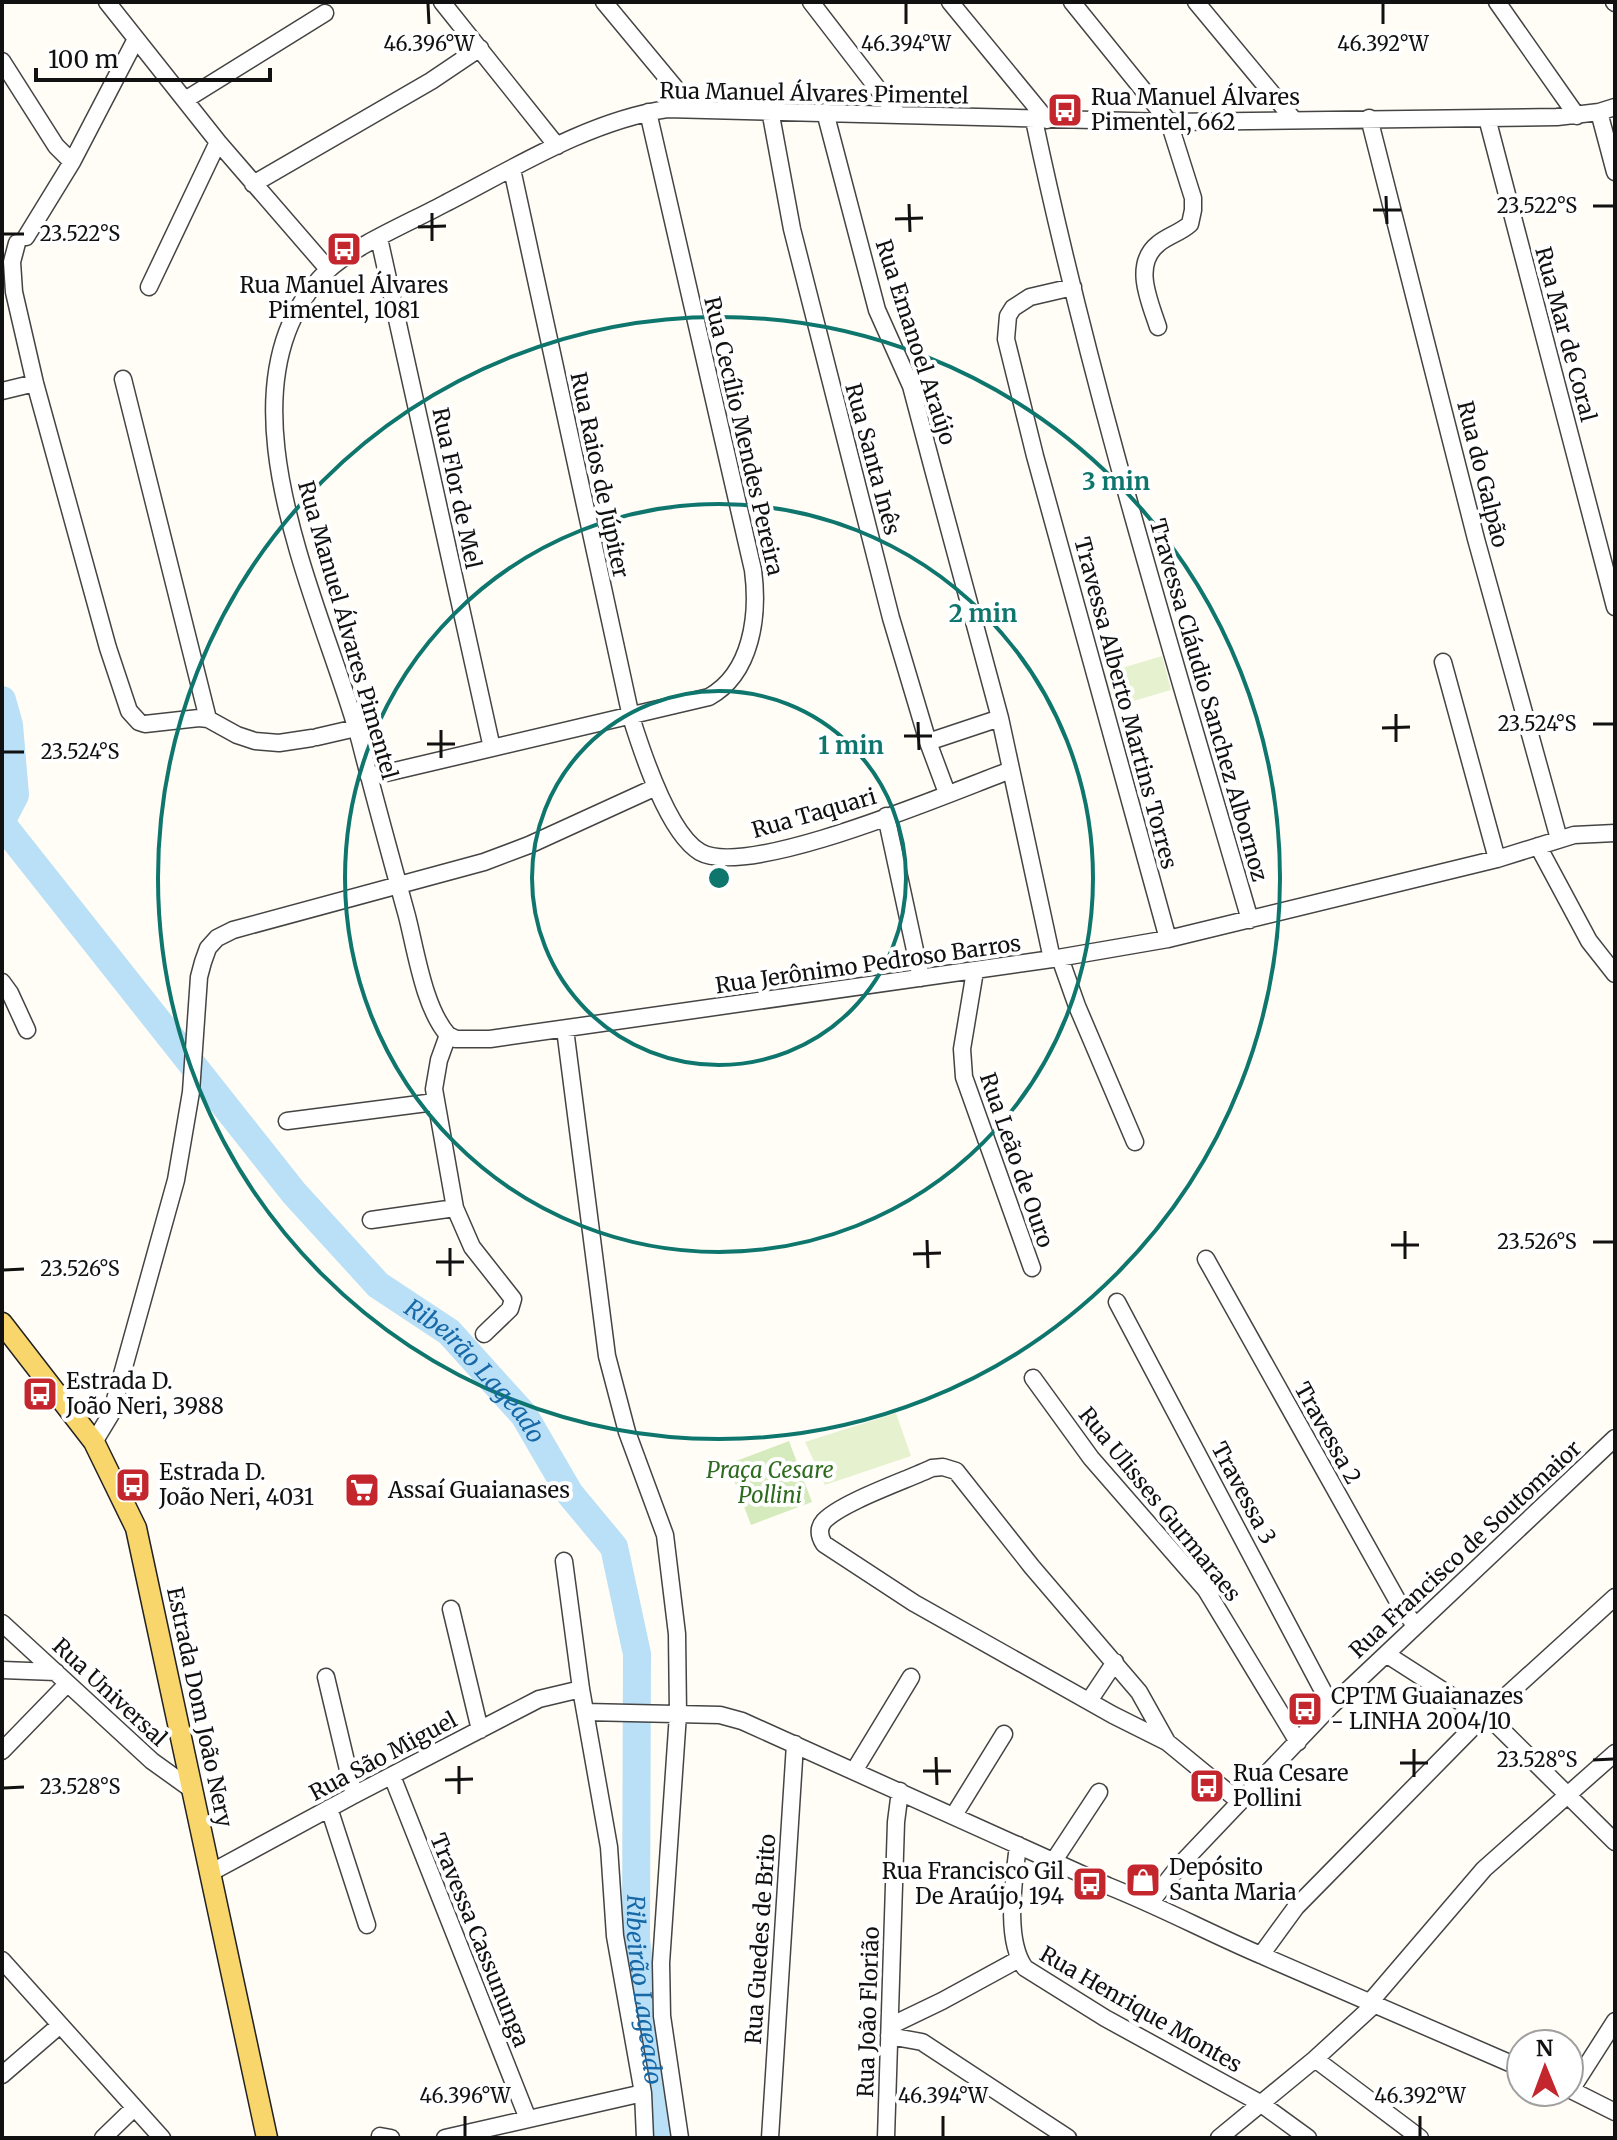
<svg xmlns="http://www.w3.org/2000/svg" width="1617" height="2140" font-family="Merriweather,serif">
<style>
.green{fill:#d5ebbd}
.pitch{fill:#e6f2cf}
.lines{fill:none;stroke-linecap:round;stroke-linejoin:round}
.river{stroke:#b9e0f7;stroke-width:28}
.minor-casing{stroke:#444;stroke-width:19}
.major-casing{stroke:#222;stroke-width:23}
.minor{stroke:#fff;stroke-width:16}
.major{stroke:#f9d66b;stroke-width:20}
.ticks{fill:none;stroke:#111;stroke-width:3}
.ring{fill:none;stroke:#0f766e;stroke-width:4}
.labels{text-anchor:middle;dominant-baseline:central;stroke-width:8;stroke-linejoin:round;paint-order:stroke}
.street-label{font-size:22px;fill:#111;stroke:#fff}
.poi-label{font-size:22px;fill:#111;stroke:#fff;text-anchor:start}
.park-label{font-size:22px;font-style:italic;fill:#2f6b1f;stroke:#fff}
.water-label{font-size:24px;font-style:italic;fill:#1768a6;stroke:#fff}
.ticks-label{font-size:20px;text-anchor:middle;fill:#111;stroke:#fff;stroke-width:8;stroke-linejoin:round;paint-order:stroke}
.centre{fill:#0f766e;stroke:#fff;stroke-width:4}
.ring-label{font-size:24px;text-anchor:middle;font-weight:bold;fill:#0f766e;stroke:#fff;stroke-width:8;stroke-linejoin:round;paint-order:stroke}
</style>
<rect width="100%" height="100%" fill="#fffdf5"/>
<path class="green" d="M789,1441L812,1502L751,1525L728,1464Z"/>
<path class="pitch" d="M1162,656L1171,690L1110,708L1102,674Z
M896,1413L911,1456L825,1485L805,1442Z"/>
<g class="lines">
<g class="river">
<path d="M2,700L9,725L15,795L2,820"/>
<path id="s1" d="M2,824L294,1193L378,1285L449,1332L524,1415L570,1494L614,1547L637,1654L636,1939L661,2138"/>
</g>
<defs>
<path id="minor" d="M107,2L218,142L328,269
M442,2L557,146
M604,2L692,108
M811,2L898,115
M950,2L1047,120
M1072,2L1169,122L1193,198V210L1190,224C1180,233 1167,236 1158,244C1132,265 1150,302 1158,327
M1196,2L1294,120
M1497,2L1577,116
M1614,2L1615,3
M2,61L56,146L72,162
M185,100L325,13
M770,110L792,229L891,618L928,742L1000,718
M825,112L877,310L911,386L933,469L1000,718L1052,959
M1599,112L1615,172
M1369,118L1476,539L1559,839
M1487,118L1615,607
M1034,120C1091,390 1173,655 1250,920
M512,169L631,717C642,752 668,833 700,852C749,880 956,790 1011,770
M253,184L431,81L480,48
M26,237L72,162L136,39
M379,238L492,748
M17,243L12,262L14,292L35,383L108,648L129,711L139,722L145,724L199,718L208,719L237,735L255,741L279,743L312,738
M149,287L218,142
M1073,287L1030,297L1013,308L1008,316L1006,339L1035,456L1168,939
M123,379L208,719
M2,391L35,383
M1443,662L1497,859
M317,737L356,728
M928,742L947,793
M369,777L709,697C752,673 759,615 753,570L648,112
M886,816L921,978
M1538,846L1589,941L1615,974
M1060,958L1077,1006L1135,1142
M975,971L962,1049L964,1077L1032,1268
M2,982L10,993L27,1030
M565,1029L607,1356L627,1432L665,1535L677,1634L678,1714L661,1963L662,2016L680,2138
M448,1035C424,1008 416,951 407,916C391,858 375,800 360,741C325,610 207,389 326,272C351,247 413,221 446,203C516,167 589,121 667,109L1169,122L1557,117L1599,112L1615,107
M448,1035L456,1039H490L1052,959L1168,939L1497,859L1574,835L1615,833
M448,1035L439,1060L434,1089L455,1208L472,1247L513,1299L510,1309L484,1334
M287,1121L435,1102
M371,1220L455,1208
M1206,1259L1401,1607L1415,1625
M1117,1302L1331,1706
M1033,1378L1091,1458L1206,1590L1298,1742
M94,1442L111,1414L176,1180L191,1092L199,977L203,962L208,948L217,938L233,930L484,862L529,845L656,787
M564,1561L581,1689L609,1847L615,1936L643,2093L645,2138
M451,1609L480,1730
M2,1623L152,1761L191,1789
M1386,1654L1498,1726L1615,1842
M2,1670L56,1672
M326,1677L354,1795
M1089,1701L1115,1662
M585,1712L720,1715L742,1721L1108,1886C1161,1907 1211,1934 1263,1956C1349,1993 1435,2030 1521,2068
M1167,1742L1139,1692L1032,1567L956,1471L943,1467L932,1468C907,1480 842,1502 824,1521C818,1528 819,1536 824,1544L914,1603L1113,1715L1167,1742L1240,1802
M2,1751L67,1684
M854,1771L911,1677
M392,1776L528,2119
M329,1808L367,1925
M954,1815L1004,1734
M1018,1845C1014,1880 1004,1939 1025,1968L1105,2018L1260,2103L1308,2138
M1053,1862L1099,1792
M210,1873L354,1795L539,1699L581,1689
M1150,1903L1179,1866L1331,1706L1615,1438
M1261,1955L1296,1907L1483,1717L1615,1597
M2,1960L162,2138
M1371,2001L1484,1869L1615,1753
M890,2026L942,2001L1019,1959
M889,2036L922,2042L1068,2138
M1315,2059L1420,2138
M2,2075L60,2025
M1569,2089L1615,2112
M1571,2090L1615,2021
M380,2136L391,2138
M103,2138L134,2108
M445,2138L643,2093
M770,2138L795,1744
M886,2138L896,1822L900,1791
M1219,2138L1315,2059L1376,2003"/>
<path id="major" d="M2,1323L94,1442L136,1528L267,2138"/>
</defs>
<use href="#minor" class="minor-casing"/>
<use href="#major" class="major-casing"/>
<use href="#minor" class="minor"/>
<use href="#major" class="major"/>
</g>
<path class="ticks" d="M428,4L429,24M906,4V24M1383,4V24M1386,196L1387,224M909,204L910,232M1593,206H1613M1373,210H1401M432,213V241M895,219L923,218M418,227L446,226M4,234H24M1396,714V742M918,722L919,750M1593,724H1613M1382,728L1410,727M441,730V758M904,736H932M427,744H455M4,752H24M1405,1231V1259M927,1240L928,1268M1593,1242H1613M1391,1245H1419M450,1248V1276M913,1254L941,1253M436,1262H464M4,1270L24,1269M1414,1749V1777M936,1757L937,1785M1593,1760L1613,1759M1400,1763H1428M459,1766V1794M923,1771H951M445,1780L473,1779M4,1788L24,1787M465,2116V2136M943,2116V2136M1420,2116V2136"/>
<g class="ring">
<circle cx="719" cy="878" r="187"/>
<circle cx="719" cy="878" r="374"/>
<circle cx="719" cy="878" r="561"/>
</g>
<defs>
<symbol id="bus-square" viewBox="-11 -11 22 22"><rect x="-9" y="-9" width="18" height="18" rx="4" fill="#c4262e" stroke="#fff"/><path d="M-5-6H5V4H4V6H2V4H-2V6H-4V4H-5ZM-3.5-4V0h7V-4ZM-3.5 1.2v1.5H-2V1.2ZM2 1.2v1.5H3.5V1.2Z" fill="#fff"/></symbol>
<symbol id="supermarket-square" viewBox="-11 -11 22 22"><rect x="-9" y="-9" width="18" height="18" rx="4" fill="#c4262e" stroke="#fff"/><path d="M-6-5.5h2.5l.6 2H6L4.5 2H-2.5L-4.4-4H-6ZM-1.5 3.2a1.3 1.3 0 1 0 .1 0ZM3 3.2a1.3 1.3 0 1 0 .1 0Z" fill="#fff"/></symbol>
<symbol id="shop-square" viewBox="-11 -11 22 22"><rect x="-9" y="-9" width="18" height="18" rx="4" fill="#c4262e" stroke="#fff"/><path d="M-5-2.5h2.3a2.7 3.5 0 0 1 5.4 0H5L5.5 6h-11ZM-1.5-2.5h3a1.5 2.3 0 0 0-3 0Z" fill="#fff"/></symbol>
</defs>
<g fill-rule="evenodd">
<use href="#bus-square" x="1045" y="90" width="40" height="40"/>
<use href="#bus-square" x="324" y="229" width="40" height="40"/>
<use href="#bus-square" x="20" y="1374" width="40" height="40"/>
<use href="#bus-square" x="113" y="1465" width="40" height="40"/>
<use href="#supermarket-square" x="342" y="1470" width="40" height="40"/>
<use href="#bus-square" x="1285" y="1689" width="40" height="40"/>
<use href="#bus-square" x="1187" y="1766" width="40" height="40"/>
<use href="#shop-square" x="1123" y="1860" width="40" height="40"/>
<use href="#bus-square" x="1070" y="1864" width="40" height="40"/>
</g>
<g class="labels">
<g class="street-label">
<text transform="translate(814 93) rotate(1)">Rua Manuel Álvares Pimentel</text>
<text transform="translate(1566 334) rotate(75)">Rua Mar de Coral</text>
<text transform="translate(916 342) rotate(72)">Rua Emanoel Araújo</text>
<text transform="translate(744 436) rotate(77)">Rua Cecílio Mendes Pereira</text>
<text transform="translate(873 459) rotate(75)">Rua Santa Inês</text>
<text transform="translate(1483 474) rotate(76)">Rua do Galpão</text>
<text transform="translate(600 475) rotate(78)">Rua Raios de Júpiter</text>
<text transform="translate(457 488) rotate(78)">Rua Flor de Mel</text>
<text transform="translate(348 630) rotate(74)">Rua Manuel Álvares Pimentel</text>
<text transform="translate(1209 700) rotate(74)">Travessa Cláudio Sanchez Albornoz</text>
<text transform="translate(1126 703) rotate(75)">Travessa Alberto Martins Torres</text>
<text transform="translate(814 813) rotate(-16)">Rua Taquari</text>
<text transform="translate(868 964) rotate(-8)">Rua Jerônimo Pedroso Barros</text>
<text transform="translate(1017 1160) rotate(71)">Rua Leão de Ouro</text>
<text transform="translate(1328 1433) rotate(61)">Travessa 2</text>
<text transform="translate(1244 1493) rotate(62)">Travessa 3</text>
<text transform="translate(1160 1504) rotate(51)">Rua Ulisses Gurmaraes</text>
<text transform="translate(1465 1549) rotate(-43)">Rua Francisco de Soutomaior</text>
<text transform="translate(110 1692) rotate(43)">Rua Universal</text>
<text transform="translate(200 1707) rotate(78)">Estrada Dom João Nery</text>
<text transform="translate(383 1756) rotate(-28)">Rua São Miguel</text>
<text transform="translate(760 1939) rotate(-86)">Rua Guedes de Brito</text>
<text transform="translate(480 1940) rotate(68)">Travessa Cassununga</text>
<text transform="translate(1141 2009) rotate(30)">Rua Henrique Montes</text>
<text transform="translate(868 2012) rotate(-88)">Rua João Florião</text>
</g>
<g class="poi-label">
<text x="1091" y="97">Rua Manuel Álvares<tspan x="1091" dy="25">Pimentel, 662</tspan></text>
<text x="344" y="285" text-anchor="middle">Rua Manuel Álvares<tspan x="344" dy="25">Pimentel, 1081</tspan></text>
<text x="66" y="1381">Estrada D.<tspan x="66" dy="25">João Neri, 3988</tspan></text>
<text x="159" y="1472">Estrada D.<tspan x="159" dy="25">João Neri, 4031</tspan></text>
<text x="388" y="1490">Assaí Guaianases</text>
<text x="1331" y="1696">CPTM Guaianazes<tspan x="1331" dy="25">- LINHA 2004/10</tspan></text>
<text x="1233" y="1773">Rua Cesare<tspan x="1233" dy="25">Pollini</tspan></text>
<text x="1169" y="1867">Depósito<tspan x="1169" dy="25">Santa Maria</tspan></text>
<text x="1064" y="1871" text-anchor="end">Rua Francisco Gil<tspan x="1064" dy="25">De Araújo, 194</tspan></text>
</g>
<g class="park-label">
<text x="770" y="1470">Praça Cesare<tspan x="770" dy="25">Pollini</tspan></text>
</g>
<g class="water-label">
<text stroke="none"><textPath href="#s1" startOffset="726">Ribeirão Lageado</textPath></text>
<text stroke="none"><textPath href="#s1" startOffset="1398">Ribeirão Lageado</textPath></text>
</g>
</g>
<g class="ticks-label">
<text x="429" y="51">46.396°W</text>
<text x="906" y="51">46.394°W</text>
<text x="1383" y="51">46.392°W</text>
<text x="1537" y="213">23.522°S</text>
<text x="80" y="241">23.522°S</text>
<text x="1537" y="731">23.524°S</text>
<text x="80" y="759">23.524°S</text>
<text x="1537" y="1249">23.526°S</text>
<text x="80" y="1276">23.526°S</text>
<text x="1537" y="1767">23.528°S</text>
<text x="80" y="1794">23.528°S</text>
<text x="465" y="2103">46.396°W</text>
<text x="943" y="2103">46.394°W</text>
<text x="1420" y="2103">46.392°W</text>
</g>
<circle cx="719" cy="878" r="12" class="centre"/>
<g class="ring-label">
<text x="1116" y="490">3 min</text>
<text x="983" y="622">2 min</text>
<text x="851" y="754">1 min</text>
</g>
<rect width="1617" height="2140" fill="none" stroke="#111111" stroke-width="8"/>
<g transform="translate(1545 2068) rotate(359)"><circle r="38" fill="#ffffff" stroke="#a0a0a0" stroke-width="2"/>
<path d="M0-6L14 30L0 20L-14 30Z" fill="#c4262e"/>
<text y="-12" font-size="22" font-weight="bold" text-anchor="middle" fill="#111111">N</text>
</g>
<path d="M36 68v12h234v-12" fill="none" stroke="#111111" stroke-width="4"/>
<text x="48" y="68" font-size="24" fill="#111111" stroke="#ffffff" stroke-width="6" paint-order="stroke">100 m</text>
</svg>
